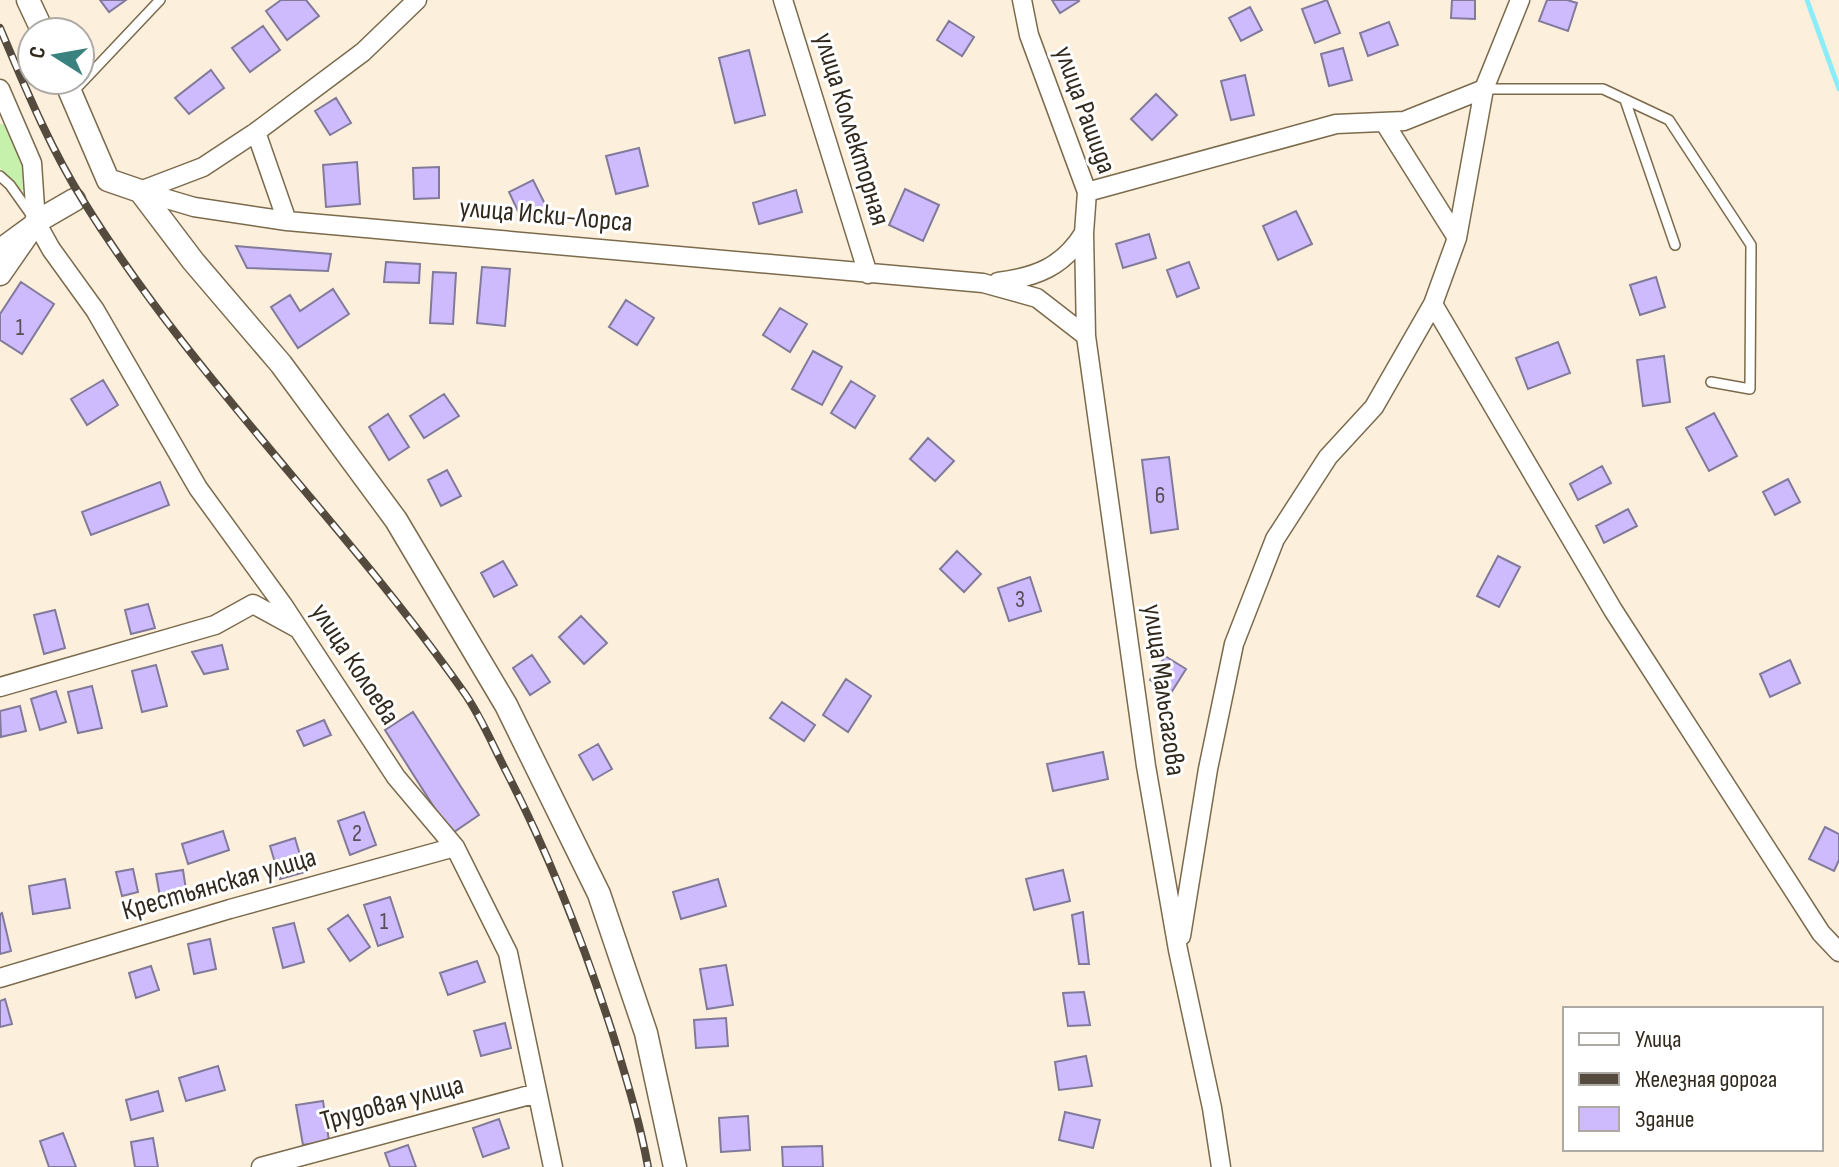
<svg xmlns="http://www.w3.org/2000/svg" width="1839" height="1167" font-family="'Sofia Sans Condensed',sans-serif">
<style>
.green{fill:#c6f1ac}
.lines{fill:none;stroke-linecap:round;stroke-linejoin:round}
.stream{stroke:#8cedf9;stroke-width:5}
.building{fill:#cdbbfd;stroke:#827a9a;stroke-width:2}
.service-casing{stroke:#7b6a4c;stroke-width:12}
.minor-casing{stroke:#7b6a4c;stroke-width:21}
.tertiary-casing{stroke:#7b6a4c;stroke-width:25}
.service{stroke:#fff;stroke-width:9}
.minor{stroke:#fff;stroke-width:18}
.tertiary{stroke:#fff;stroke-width:22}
.rail-casing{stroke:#544b3e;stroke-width:8}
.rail{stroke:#fff;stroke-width:5;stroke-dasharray:15;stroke-linecap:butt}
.labels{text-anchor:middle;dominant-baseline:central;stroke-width:6;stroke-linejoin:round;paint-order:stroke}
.number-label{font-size:24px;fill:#584e55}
.street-label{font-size:28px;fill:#31291d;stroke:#fff}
</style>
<rect width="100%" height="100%" fill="#fcf0dc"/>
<path class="green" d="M0,124H5L21,150L23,190H19L0,168Z"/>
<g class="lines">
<path class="stream" d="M1807,0L1839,89"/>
</g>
<path class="building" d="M100,0H126L109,12Z
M281,0H306L319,16L287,40L266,11Z
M1052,0H1078L1079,1L1060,13Z
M1327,0L1340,33L1315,43L1302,9Z
M1452,0H1475V19L1451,18Z
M1547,0H1567L1577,3L1568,31L1539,21Z
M1250,7L1262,30L1241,41L1229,18Z
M949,21L974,37L962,56L937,40Z
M1389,22L1398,45L1368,56L1360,33Z
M263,26L280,50L250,72L232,48Z
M1343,48L1352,80L1329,86L1321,54Z
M749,50L765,115L735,123L719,58Z
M211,70L224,88L189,114L175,98Z
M1245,75L1254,115L1231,120L1221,81Z
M1156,94L1177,115L1152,140L1131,119Z
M336,98L351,123L330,135L315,111Z
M639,148L648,186L616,194L606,156Z
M357,162L360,204L326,207L323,165Z
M439,167V198L414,199L413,168Z
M533,180L548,210L523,222L509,192Z
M905,189L939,205L923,241L889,225Z
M796,190L802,212L759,224L753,203Z
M1296,211L1312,244L1278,260L1263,226Z
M1149,234L1156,258L1123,268L1116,244Z
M236,246L331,254L328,271L247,268Z
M386,262L420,264L419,283L384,282Z
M1189,262L1199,288L1177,297L1167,270Z
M482,267L510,269L505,326L477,323Z
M433,272L456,273L453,324L430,323Z
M1656,277L1665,307L1640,315L1630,285Z
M21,282L54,304L22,354L0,340V314Z
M333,289L349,314L298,348L271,307L290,295L300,311Z
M626,300L654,318L637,345L609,327Z
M780,308L807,324L790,352L763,335Z
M1558,342L1570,373L1528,389L1516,358Z
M813,351L842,367L822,405L792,389Z
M1664,356L1670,402L1643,406L1637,360Z
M103,380L118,405L87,425L71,399Z
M851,381L875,396L855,428L831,413Z
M444,394L459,416L424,438L410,416Z
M1714,413L1737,456L1709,471L1686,428Z
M388,414L409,447L389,460L369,427Z
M928,438L954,461L935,481L910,459Z
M1169,457L1178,529L1151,533L1142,460Z
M1602,466L1611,483L1578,500L1570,484Z
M447,470L461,496L441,506L428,480Z
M1788,479L1800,502L1775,515L1763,492Z
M160,482L169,505L91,535L82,512Z
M1628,509L1637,526L1604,543L1596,526Z
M957,551L981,574L964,592L940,569Z
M1498,556L1520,567L1499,607L1477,596Z
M503,561L517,585L494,597L481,573Z
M1030,577L1041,611L1009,621L998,588Z
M148,604L155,628L131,634L125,610Z
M55,610L65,648L44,654L34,615Z
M581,616L607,643L584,664L559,637Z
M222,645L228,669L204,674L192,652Z
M532,655L550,682L530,695L513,668Z
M1165,656L1186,669L1171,693L1150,680Z
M1790,660L1800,683L1770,697L1760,674Z
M156,665L167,706L142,712L132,671Z
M846,679L871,696L848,732L823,715Z
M92,686L102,728L78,733L68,692Z
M56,691L66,722L40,730L31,699Z
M782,702L815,725L804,741L770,718Z
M20,706L26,731L1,737L0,711Z
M413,712L479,815L451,834L385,730Z
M324,720L331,735L304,746L297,731Z
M598,744L612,769L593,780L579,755Z
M1103,752L1108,779L1053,791L1047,764Z
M364,812L376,845L350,855L338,821Z
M1825,827L1839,834V860L1834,871L1809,859Z
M223,831L229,850L188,864L182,844Z
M295,838L305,872L280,879L270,846Z
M133,869L138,892L122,896L116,872Z
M183,870L188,903L162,908L156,874Z
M1063,870L1070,901L1034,910L1026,879Z
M65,879L70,908L33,914L29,886Z
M718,879L726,906L681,919L673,892Z
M390,897L403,937L378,946L364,905Z
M1083,912L1089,964H1079L1072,915Z
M2,913L11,951L0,954V914Z
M348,915L370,947L350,961L328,929Z
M294,923L304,962L283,968L273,928Z
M210,939L216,969L194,974L188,944Z
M477,961L485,982L448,995L440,973Z
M726,965L733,1005L707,1009L700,969Z
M151,966L159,990L136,998L129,973Z
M1084,992L1090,1025L1068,1026L1063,993Z
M5,999L12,1024L0,1027V1001Z
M726,1018L728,1046L696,1048L694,1020Z
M505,1023L511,1048L481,1056L474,1031Z
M1086,1056L1092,1086L1059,1090L1055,1062Z
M218,1066L225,1090L186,1101L179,1078Z
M158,1091L163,1111L131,1120L126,1100Z
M323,1101L329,1141L303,1145L296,1105Z
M1065,1112L1100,1120L1093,1148L1059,1140Z
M748,1116L750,1150L721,1152L719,1118Z
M499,1119L509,1148L483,1157L473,1128Z
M63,1133L76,1167H49L40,1141Z
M153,1138L158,1167H135L131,1142Z
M408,1145L416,1167H390L385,1153Z
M822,1146L823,1167H783L782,1147Z"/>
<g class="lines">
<defs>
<path id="service" d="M1484,89H1603L1669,120L1751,245L1750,389L1711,382
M73,92L160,0
M1625,100L1675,245
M0,176L10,185L32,216"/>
<path id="minor" d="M783,0L868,274
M1022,0L1029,35L1087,192L1084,233L1086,336
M0,89L32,163L36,222L51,249L95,310L198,488L283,605L396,777L455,847L508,953L553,1167
M1384,122L1457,238
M256,132L287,221
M140,191L194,207L287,221L983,283L1037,298L1086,336L1146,766L1178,950L1212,1108L1221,1167
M140,191L203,167L256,132L363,52L417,0
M1087,192L1336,124L1404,121L1484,89
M0,248L30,226
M998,282C1036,277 1063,267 1084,233
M1433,304L1613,610L1821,933L1839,952
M0,687L215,625L253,604L297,628
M1181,936L1208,769L1234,644L1275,539L1328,457L1374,407L1433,304L1457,238L1484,89L1520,0
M0,978L230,909L455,847
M261,1167L537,1093"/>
<path id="tertiary" d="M28,0L43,32
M65,80L108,180
M108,180L140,191L193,261L281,364L396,520L506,705L599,894L646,1033L675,1167
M0,274L36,222L74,200"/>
</defs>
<use href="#service" class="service-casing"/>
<use href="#minor" class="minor-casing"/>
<use href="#tertiary" class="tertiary-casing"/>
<use href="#service" class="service"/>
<use href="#minor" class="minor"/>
<use href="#tertiary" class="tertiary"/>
<defs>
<path id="rail" d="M0,28C25,87 50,148 84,202C193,378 344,522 463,691C481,716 493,746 507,773C551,858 585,947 614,1038C627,1081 640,1123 648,1167"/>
</defs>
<use href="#rail" class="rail-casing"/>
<use href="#rail" class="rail"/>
</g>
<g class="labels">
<g class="number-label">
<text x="20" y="327">1</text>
<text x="1160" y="495">6</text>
<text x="1020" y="599">3</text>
<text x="357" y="833">2</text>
<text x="384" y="921">1</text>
</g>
<g class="street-label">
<text transform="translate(1085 110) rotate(70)">улица Рашида</text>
<text transform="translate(852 129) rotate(73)">улица Коллекторная</text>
<text transform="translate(546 215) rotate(5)">улица Иски-Лорса</text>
<text transform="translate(355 664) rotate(57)">улица Колоева</text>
<text transform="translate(1164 690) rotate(82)">улица Мальсагова</text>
<text transform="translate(219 884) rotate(-16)">Крестьянская улица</text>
<text transform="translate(392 1103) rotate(-15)">Трудовая улица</text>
</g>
</g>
<rect x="1563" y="1007" width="260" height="144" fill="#ffffff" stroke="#ada9a5" stroke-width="2"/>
<rect x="1579" y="1033" width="40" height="12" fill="#ffffff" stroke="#ada9a5" stroke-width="2"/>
<text x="1635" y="1047" font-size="24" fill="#31291d">Улица</text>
<rect x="1579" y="1073" width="40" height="12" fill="#544b3e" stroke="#ada9a5" stroke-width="2"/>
<text x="1635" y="1087" font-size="24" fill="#31291d">Железная дорога</text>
<rect x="1579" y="1107" width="40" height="24" fill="#cdbbfd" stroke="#ada9a5" stroke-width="2"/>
<text x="1635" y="1127" font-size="24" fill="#31291d">Здание</text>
<g transform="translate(56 56) rotate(281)"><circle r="38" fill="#ffffff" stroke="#ada9a5" stroke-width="2"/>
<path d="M0-6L14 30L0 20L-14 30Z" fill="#3a827f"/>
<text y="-12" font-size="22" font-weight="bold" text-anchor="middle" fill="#31291d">С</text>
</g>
</svg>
